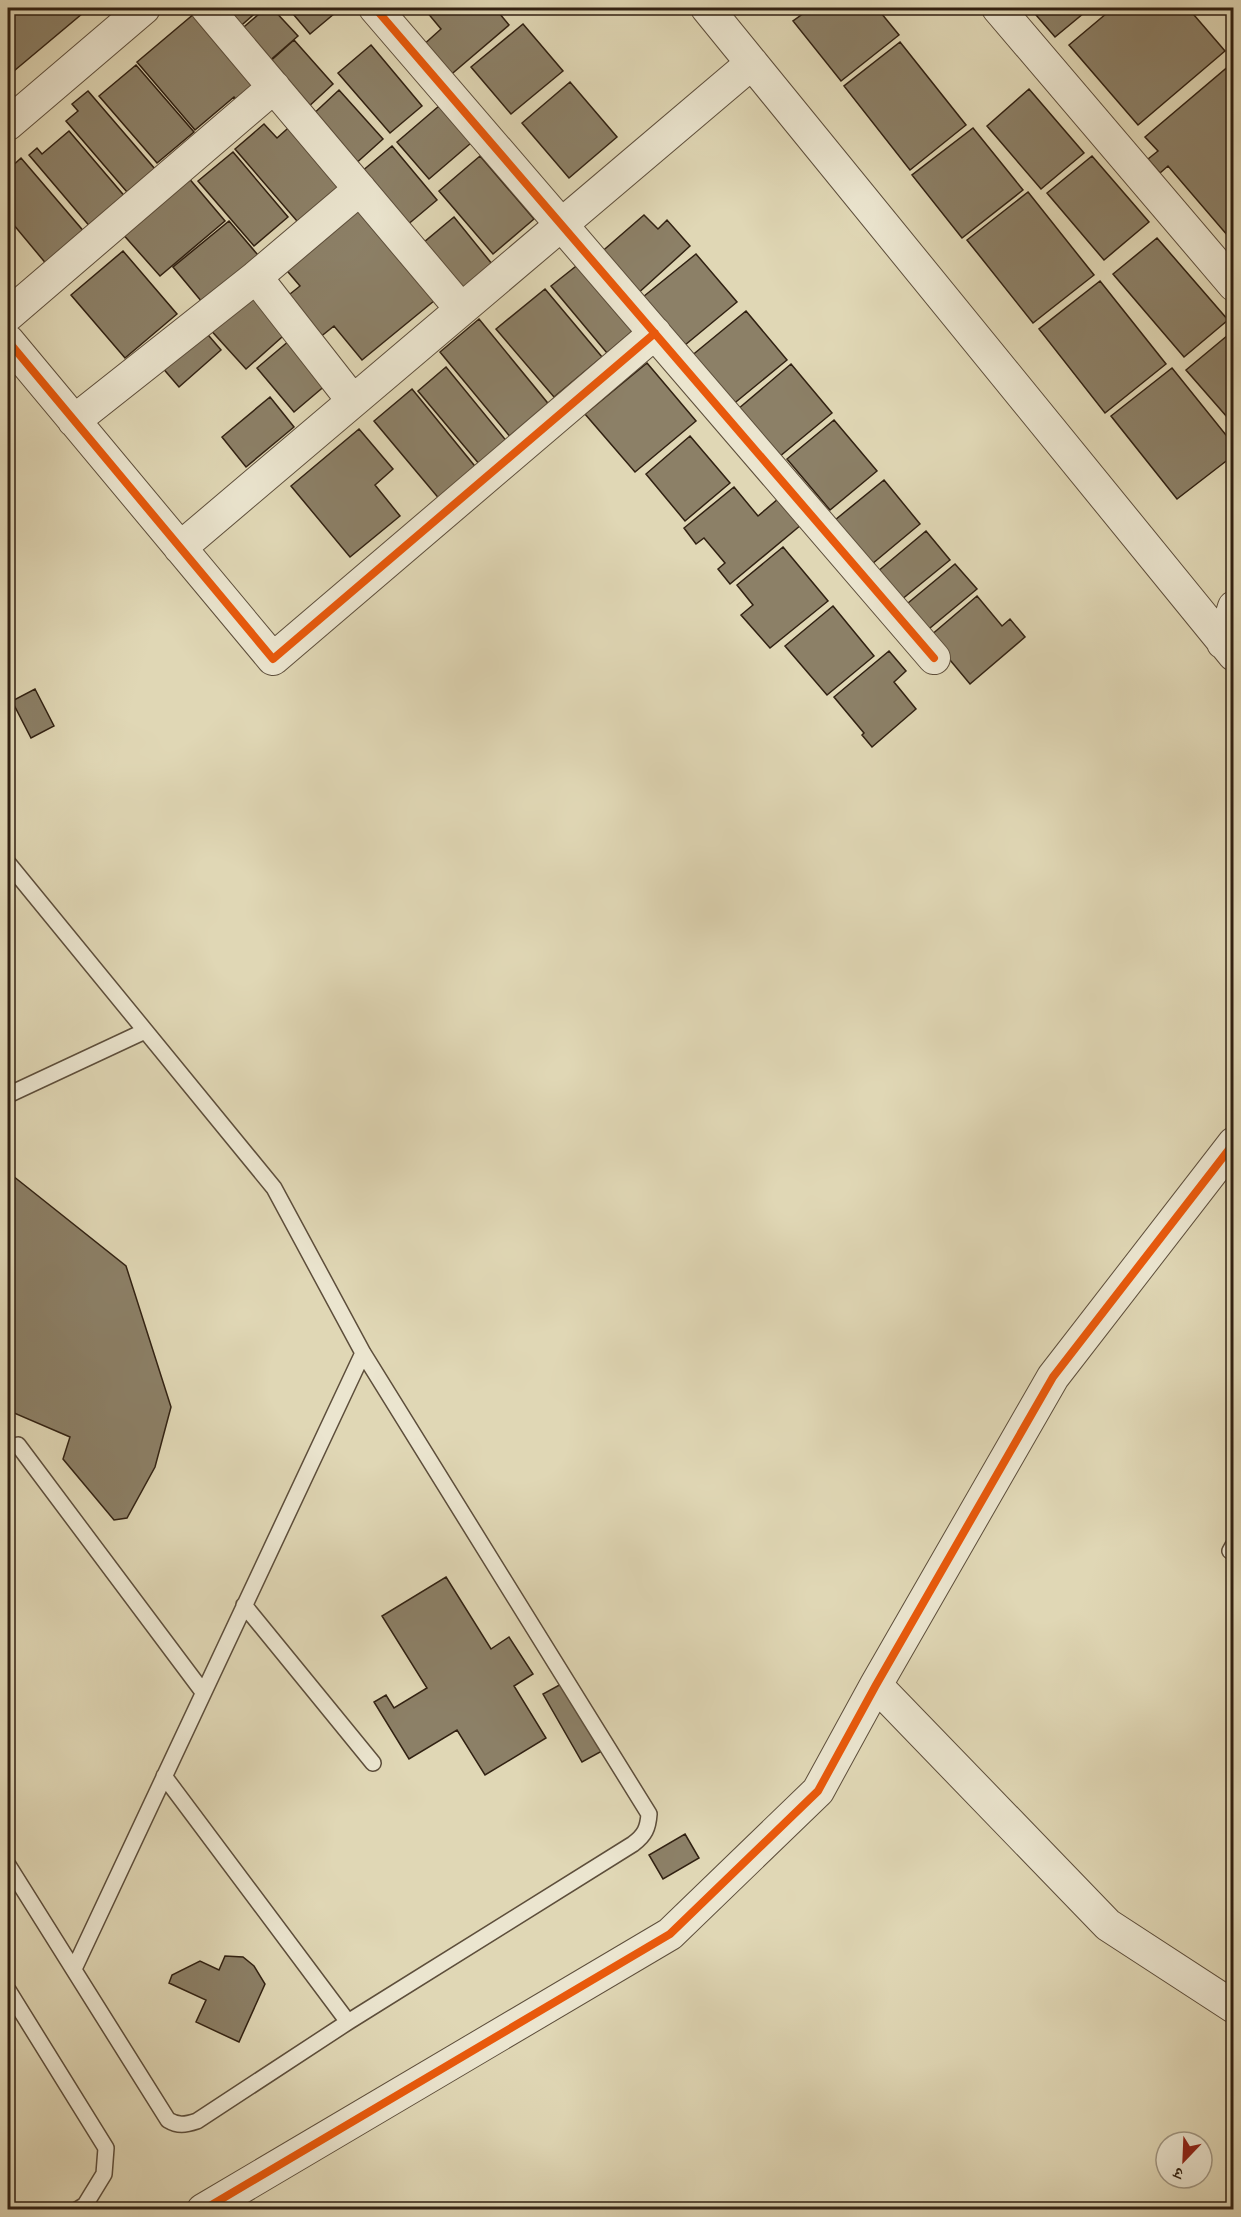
<svg xmlns="http://www.w3.org/2000/svg" width="1241" height="2217" font-family="'IM FELL English','Noto Serif Devanagari',serif">
<style>
.building{fill:#8c8067;stroke:#312112;stroke-width:1.5}
.lines{fill:none;stroke-linecap:round;stroke-linejoin:round}
.service-casing{stroke:#5d4e3b;stroke-width:18}
.minor-casing{stroke:#5d4e3b;stroke-width:34}
.service{stroke:#ebe5cf;stroke-width:15}
.minor{stroke:#ebe5cf;stroke-width:32}
.cycleway-casing{stroke:#ebe5cf;stroke-width:11}
.cycleway{stroke:#e8590c;stroke-width:8}
</style>
<rect width="100%" height="100%" fill="#e0d7b5"/>
<filter id="stains"><feTurbulence type="fractalNoise" baseFrequency=".00333" numOctaves="4"/><feColorMatrix values="0 0 0 0 .2 0 0 0 0 .09 0 0 0 0 .02 0 0 0 .5 -.17"/></filter>
<radialGradient id="worn" r=".72"><stop offset=".6" stop-color="#630" stop-opacity="0"/><stop offset="1" stop-color="#630" stop-opacity=".3"/></radialGradient>
<path class="building" d="M8,8H89L8,76Z
M213,8H261L235,31Z
M266,8H272L298,36L267,63L238,32Z
M288,8H341L310,34Z
M430,8H495L509,25L447,78L421,47L441,29L426,11Z
M811,8H877L899,35L841,81L793,21Z
M1030,8H1090L1055,37Z
M1113,8H1188L1225,51L1138,125L1069,45Z
M195,13L260,89L241,105L234,97L195,130L137,62Z
M523,24L563,71L511,114L471,67Z
M294,40L333,84L306,109L266,65Z
M900,42L966,125L910,170L844,86Z
M371,45L422,106L390,133L338,73Z
M136,65L194,132L157,163L99,96Z
M1230,65L1234,68V243L1168,166L1160,173L1148,159L1158,151L1145,137Z
M570,82L617,137L569,178L522,123Z
M1029,89L1084,153L1041,189L987,126Z
M339,90L383,139L353,166L309,118Z
M88,91L155,169L127,192L66,121L78,111L72,104Z
M439,106L471,143L429,179L397,142Z
M296,121L352,187L303,228L235,149L264,124L277,138Z
M973,128L1023,190L962,238L912,175Z
M69,131L127,199L92,229L29,155L37,148L42,154Z
M392,146L437,200L406,226L361,172Z
M233,152L288,217L254,246L198,181Z
M480,156L534,219L493,254L439,191Z
M1092,156L1149,222L1104,260L1047,193Z
M21,158L86,234L48,266L8,218V170Z
M187,176L225,221L160,276L121,232Z
M1028,192L1094,275L1033,323L967,240Z
M362,202L440,296L362,360L334,326L314,342L280,302L300,286L283,266Z
M644,215L658,229L667,220L690,246L635,296L598,255Z
M454,217L492,264L455,294L423,243Z
M229,221L263,261L207,308L173,267Z
M1157,238L1228,320L1184,357L1113,274Z
M123,251L177,314L125,358L71,295Z
M696,254L737,302L679,350L638,301Z
M580,263L635,329L607,353L551,286Z
M1100,281L1166,364L1105,413L1039,329Z
M252,286L291,329L246,369L207,326Z
M545,289L602,357L554,397L496,329Z
M746,311L787,360L731,406L690,357Z
M479,319L551,407L512,439L440,352Z
M203,329L221,350L179,387L161,366Z
M1234,330V425L1186,370Z
M290,340L327,384L294,412L257,368Z
M647,363L696,421L635,472L585,414Z
M791,364L832,413L779,457L738,409Z
M446,367L513,449L485,471L418,391Z
M1172,368L1234,445V455L1177,499L1111,416Z
M412,389L478,470L441,501L374,421Z
M270,397L294,427L246,467L222,437Z
M834,420L877,471L830,510L787,459Z
M359,429L393,469L375,485L400,516L350,557L291,486Z
M690,436L730,483L685,521L646,474Z
M884,480L920,524L872,564L835,520Z
M734,487L758,516L778,499L801,525L730,584L718,569L725,563L704,538L696,544L684,528Z
M926,531L950,560L901,600L877,572Z
M783,547L828,601L770,648L741,615L753,605L737,585Z
M955,564L977,589L924,633L902,608Z
M977,596L1002,626L1010,619L1025,637L970,684L930,636Z
M833,606L874,656L827,695L785,646Z
M889,651L906,671L894,682L916,709L872,747L862,735L864,733L834,697Z
M35,689L54,726L31,738L12,701Z
M8,1172L126,1266L171,1407L155,1467L127,1518L114,1520L63,1459L70,1437L12,1412L8,1414Z
M446,1577L491,1649L509,1637L533,1674L514,1686L546,1738L485,1775L457,1730L409,1759L374,1702L386,1695L394,1708L427,1688L382,1616Z
M563,1683L602,1751L582,1762L543,1694Z
M685,1834L699,1858L663,1879L649,1855Z
M225,1956L243,1957L254,1966L265,1984L239,2042L196,2022L206,2000L169,1983L172,1975L200,1961L219,1970Z"/>
<g class="lines">
<defs>
<path id="service" d="M8,863L274,1188L363,1353L649,1814C648,1828 645,1835 633,1844L348,2022L197,2121C185,2125 178,2126 168,2120L8,1865
M8,1095L145,1031
M8,1447L18,1445L203,1692
M1234,1544L1230,1551L1234,1553
M244,1605L373,1763
M164,1776L348,2022
M74,1969L363,1353
M8,1990L106,2148L104,2174L85,2205L77,2210"/>
<path id="minor" d="M207,8L461,309
M375,8L934,658
M707,8L1234,655
M998,8L1234,285
M8,124L144,8
M256,277L353,401
M8,315L274,87
M8,341L273,659L655,333
M74,421L256,277L360,189
M180,548L752,63
M1223,643L1234,607
M876,1685L1108,1925L1234,2007
M203,2210L670,1934L818,1791L876,1685L1053,1377L1234,1143"/>
</defs>
<use href="#service" class="service-casing"/>
<use href="#minor" class="minor-casing"/>
<use href="#service" class="service"/>
<use href="#minor" class="minor"/>
<defs>
<path id="cycleway" d="M375,8L934,658
M8,341L273,659L655,333
M203,2210L670,1934L818,1791L876,1685L1053,1377L1234,1143"/>
</defs>
<use href="#cycleway" class="cycleway-casing"/>
<use href="#cycleway" class="cycleway"/>
</g>
<rect width="1241" height="2217" fill="none" stroke="#e0d7b5" stroke-width="30"/>
<rect x="9" y="9" width="1223" height="2199" fill="none" stroke="#312112" stroke-width="3"/>
<rect x="15" y="15" width="1211" height="2187" fill="none" stroke="#312112" stroke-width="1.5"/>
<g transform="translate(1184 2160) rotate(203)"><circle r="28" fill="#ebe5cf" stroke="#a19783" stroke-width="1.5"/>
<path d="M0-4.5L10 22L0 15L-10 22Z" fill="#8f2418"/>
<text y="-9" font-size="16" font-weight="bold" text-anchor="middle" fill="#312112">उ</text>
</g>
<rect width="100%" height="100%" filter="url(#stains)"/>
<rect width="100%" height="100%" fill="url(#worn)"/>
</svg>
